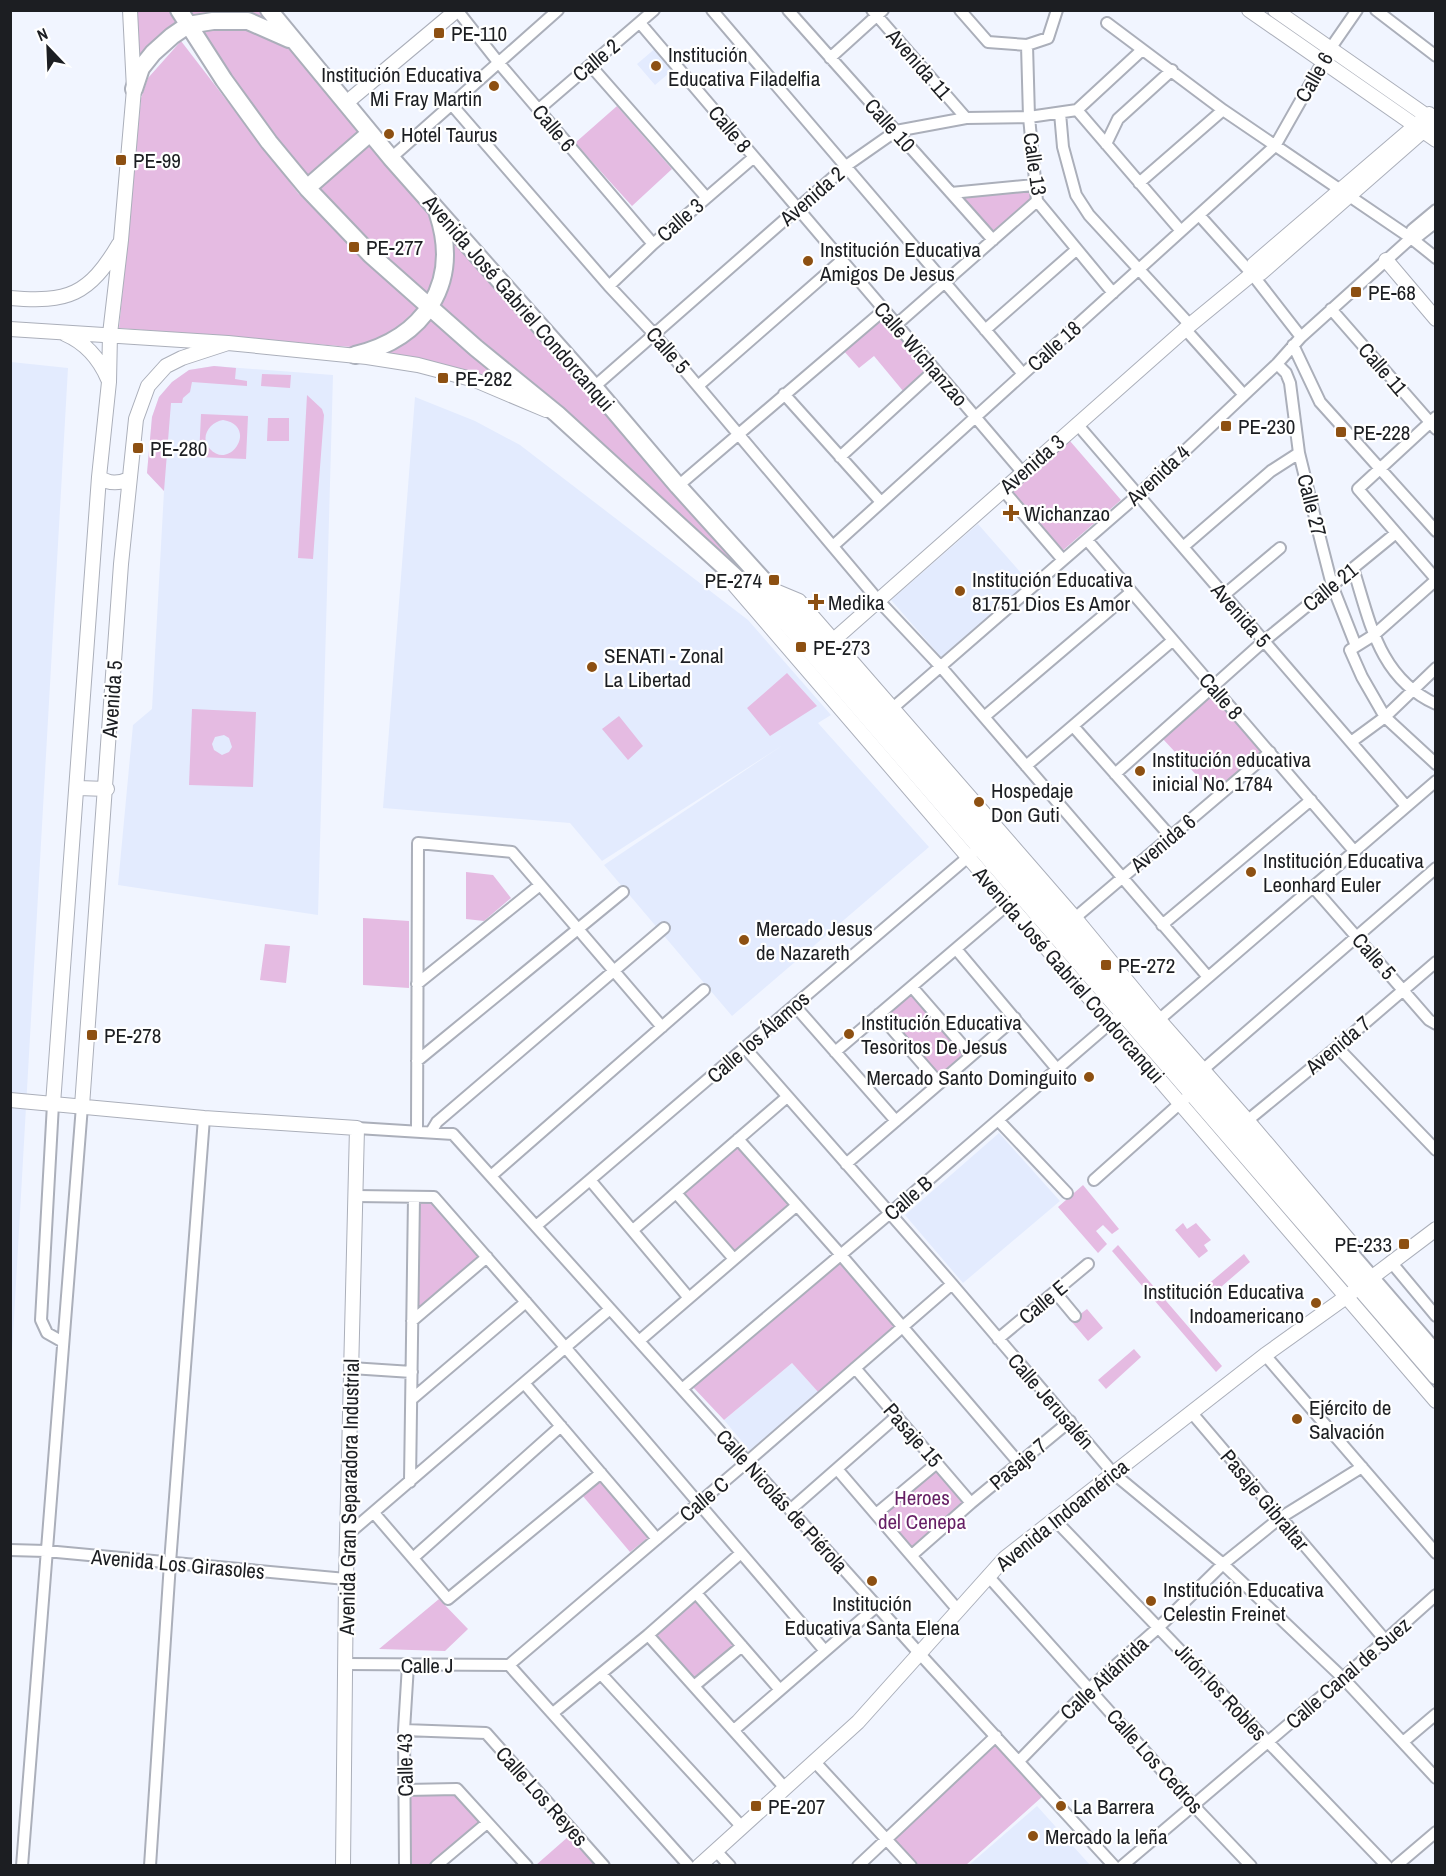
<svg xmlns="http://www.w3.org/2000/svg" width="1446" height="1876" font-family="'Archivo Narrow',sans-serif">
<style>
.built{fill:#e3ebfe}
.green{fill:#e5bbe2;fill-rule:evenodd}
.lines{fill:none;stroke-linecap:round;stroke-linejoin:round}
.minor-casing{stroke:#abafba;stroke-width:14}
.tertiary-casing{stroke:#abafba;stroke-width:16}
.trunk-casing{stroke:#abafba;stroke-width:20}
.minor{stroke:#fff;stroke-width:10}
.tertiary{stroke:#fff;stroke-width:14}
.trunk{stroke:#fff;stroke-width:16}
.poi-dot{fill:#8d5012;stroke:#fff;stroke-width:2}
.labels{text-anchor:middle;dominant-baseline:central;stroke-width:4.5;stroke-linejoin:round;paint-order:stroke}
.poi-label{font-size:21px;fill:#1c1e22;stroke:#fff;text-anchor:start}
.street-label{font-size:21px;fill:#1c1e22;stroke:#fff}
.park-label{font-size:21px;fill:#661f65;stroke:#fff}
</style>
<rect width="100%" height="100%" fill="#f1f5ff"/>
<path class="built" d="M657,47L675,68L655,85L637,64Z
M11,362L68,368L11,1371Z
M214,366L333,375L318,915L118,885L133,725L152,709L164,491L147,473L152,417L159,397L172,382L189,370Z
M415,397L475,421L520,445L748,620L831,715L818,723L929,847L732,1016L604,865L783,745L602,861L570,823L383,808Z
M978,524L1029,582L942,658L891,600Z
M999,1133L1060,1201L963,1283L905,1215Z
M792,1363L819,1393L750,1451L724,1420Z
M1037,1806L1090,1865H969Z"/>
<path class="green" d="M132,11H172L181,23L136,66Z
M184,11H263L271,20L250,15L191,20Z
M245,27L287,46L359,132L307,179L228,78L198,28Z
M181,41L298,193L418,308L387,337L351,347L119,328L141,98L148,78Z
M617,106L672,169L632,206L575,143Z
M370,143L430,210L439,239L435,276L427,299L316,190Z
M1034,185L1037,201L993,240L951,193Z
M449,234L780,611L436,306Z
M884,315L929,369L903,391L874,356L859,368L843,350Z
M429,316L529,398L380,354C403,344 416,339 429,316Z
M214,366L236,368L235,379L247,381V386L192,382L190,392L183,398L182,403H171L164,491L147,473L152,417L159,397L172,382L189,370Z
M262,374L291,375L290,388L261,386Z
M307,395L322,409L324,415L313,559L298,558Z
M201,414L248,416L246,459L199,457ZM223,420C259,426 230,471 210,449C199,437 210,422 223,420Z
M268,418H289V441H267Z
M1070,441L1121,500L1061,552L1010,493Z
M787,673L817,706L770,736L747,708Z
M1212,696L1262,753L1215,795L1162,738Z
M192,709L256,712L253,787L189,785ZM224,735L229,738L232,747L229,752L222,755L214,750L212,744L215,737Z
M619,716L643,746L628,760L602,729Z
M466,872L493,875L511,898L484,921L466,919Z
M363,918L409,921V988L363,985Z
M265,944L290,946L286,983L260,980Z
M911,994L966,1056L940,1078L885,1016Z
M738,1147L790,1206L734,1255L681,1193Z
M1083,1185L1119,1229L1112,1234L1103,1225L1096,1231L1107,1244L1098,1253L1058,1207Z
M417,1201H434L481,1256L416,1315Z
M1183,1223L1187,1229L1196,1223L1211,1240L1204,1245L1208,1251L1199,1258L1175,1230Z
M1118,1245L1222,1366L1216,1372L1112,1251Z
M1244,1254L1250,1262L1207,1299L1200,1291Z
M839,1260L897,1327L819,1393L792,1363L724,1420L692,1386Z
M1087,1309L1103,1328L1088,1341L1071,1321Z
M1134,1349L1141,1357L1106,1389L1098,1380Z
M936,1467L966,1502L912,1550L880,1514Z
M601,1479L649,1537L630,1552L582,1495Z
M439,1599L468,1629L445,1651L379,1649Z
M696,1599L737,1646L695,1682L653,1635Z
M995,1743L1043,1796L966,1865H917L892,1839Z
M455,1794L480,1822L430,1865L409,1866L410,1795Z
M569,1836L596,1865H536Z"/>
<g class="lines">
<defs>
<path id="minor" d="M457,10L498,62L653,244
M712,10L1023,374
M788,10L993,240
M872,10L966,118
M960,10L988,42L1027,45L1048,38L1057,10
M1376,10L1436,56
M640,23L1023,473
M1107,23L1223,110L1411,238L1436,258
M1027,45L1029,117L1037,201L1113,293
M830,58L883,10
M590,65L706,197
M452,105L609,286L654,334L878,600L941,667L1208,977
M539,109L654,10
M1077,110L1181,231
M1077,110L1142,50
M1060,113L1063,147L1076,195L1089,215L1190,325
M1106,144L1118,119L1172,70
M391,158L558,10
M1139,183L1223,110
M951,193L1034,185
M1199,215L1252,274L1301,337
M1411,238L1412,230L1436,210
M609,286L653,244L754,157
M1331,309L1436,429
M896,325L1037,201
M1185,329L1244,395
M985,330L1076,250
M1293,345L1320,402L1436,531
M1277,364L1286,373L1290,383L1299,453L1322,546L1332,585L1356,646
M698,386L841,261
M594,387L846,166L896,131L966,118L1029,117L1077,110
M784,394L881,502
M1436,417L1358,489L1436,579
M1077,424L1406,806
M840,457L935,370
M678,486L884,310
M1003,490L1063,560
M1087,540L1355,852
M833,546L1275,146L1330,49L1357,10
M1183,547L1271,471L1299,453
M1353,568C1370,622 1379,678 1436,704
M1436,580L1374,635L1350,650L1362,677L1385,717L1436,764
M1224,595L1280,548
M887,713L1138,495L1277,364L1301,337L1411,238L1417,237L1436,222
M984,717L1131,592
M1073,726L1171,837
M1351,742L1385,717L1436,668
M1026,766L1172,641
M1115,774L1264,641L1396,533
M1313,887L1429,1020L1436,1024
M1069,923L1270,752
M1162,925L1311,800
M956,949L1057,1069
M417,984L540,885
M912,987L971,1055
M795,1006L896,1121
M879,1014L939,1083
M1154,1024L1436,781
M1337,1047L1436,1150
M745,1048L952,1284L1113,1473L1223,1564L1343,1678L1436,1778
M835,1052L1013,900
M417,1061L623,892
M1198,1074L1436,868
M53,1104L41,1320L47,1333L63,1342
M998,1120L1067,1193
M1242,1125L1337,1047L1436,962
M357,1128L453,1134L919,1653L1114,1866
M417,1131L418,843L512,852L662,1027
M431,1132L437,1122L664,928
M738,1139L841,1255L1019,1463
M846,1164L1015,1018
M491,1176L704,990
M590,1180L689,1298
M1094,1180L1186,1098
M676,1193L734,1259
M355,1196L434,1197L565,1347L825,1651
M536,1226L974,852
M633,1230L787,1097
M1391,1262L1436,1316
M1055,1292L1075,1316
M412,1321L487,1257
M998,1339L1088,1264
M639,1341L796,1206
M1265,1355L1436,1553
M351,1368L412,1372
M855,1368L971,1503
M524,1383L657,1539
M682,1389L889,1214L1115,1019
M412,1399L526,1302
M1191,1412L1386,1641
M837,1469L958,1610
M410,1482L414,1197
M790,1510L897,1416
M374,1513L448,1599L601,1473
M876,1514L937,1463
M1054,1519L1387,1866
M347,1535L610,1309
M10,1550L46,1551L346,1579
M912,1555L971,1503L1070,1421
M413,1558L561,1426
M988,1576L1193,1805L1251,1866
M696,1593L780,1690
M648,1635L785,1788
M346,1664L509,1665
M509,1665L747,1462L952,1284
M509,1665L689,1866
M601,1674L742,1827
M694,1686L742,1646
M553,1713L648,1635L741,1553
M404,1730L486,1733L604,1866
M734,1730L877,1606
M1403,1742L1436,1714
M814,1761L911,1866
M1019,1761L1090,1688L1159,1627L1223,1564L1280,1518L1362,1467
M406,1790L457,1789L527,1866
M716,1851L730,1866
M22,1866L82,1106
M150,1866L170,1563L204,1118
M405,1866L404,1730L408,1665
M436,1866L487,1823
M858,1866L996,1736
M1122,1866L1343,1678L1436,1595
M1396,1866L1436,1832"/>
<path id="tertiary" d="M1249,10L1436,140
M1275,10L1434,121
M346,103L457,10
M1386,260L1436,319
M1252,274L1254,264L1429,114
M10,298C68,303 89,295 119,244
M10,329L228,343L367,357L418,365L475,380L546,410
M65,334C86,343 99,358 108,379
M99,477C109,484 118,484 129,479
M730,580L1436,1401
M775,591L799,601L833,640L1075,918L1159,1020L1247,1120L1352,1244
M828,645L1190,325L1252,274L1261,273L1423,131L1434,121L1436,117
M78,788L107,789
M10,1100L204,1118L357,1128L346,1579L343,1866
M53,1104L99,477L109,382L110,334L121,240L134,89L130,10
M82,1106L121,564L136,419L148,386L166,366L182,358L228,343
M699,1866L858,1722L1005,1558L1265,1355L1346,1297L1436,1229"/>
<path id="trunk" d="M179,10L224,80L269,142L307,188L371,255L476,348L557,414L787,624L1436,1376
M269,10L391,158L594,387L678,486L885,715L1436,1354
M134,89L141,68L153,53L172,36L188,25L213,21H248L289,39
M307,188L370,133
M355,355C424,338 461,284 438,214"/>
</defs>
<use href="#minor" class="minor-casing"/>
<use href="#tertiary" class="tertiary-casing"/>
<use href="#trunk" class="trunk-casing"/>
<use href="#minor" class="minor"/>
<use href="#tertiary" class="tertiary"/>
<use href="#trunk" class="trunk"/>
</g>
<g class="poi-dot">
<rect x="433" y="27" width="12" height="12" rx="3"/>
<circle cx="656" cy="66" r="6"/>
<circle cx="494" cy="86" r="6"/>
<circle cx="389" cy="134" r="6"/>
<rect x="115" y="154" width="12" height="12" rx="3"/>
<rect x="348" y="241" width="12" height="12" rx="3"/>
<circle cx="808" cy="261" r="6"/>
<rect x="1350" y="286" width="12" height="12" rx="3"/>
<rect x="437" y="372" width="12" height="12" rx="3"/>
<rect x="1220" y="420" width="12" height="12" rx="3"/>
<rect x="1335" y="426" width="12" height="12" rx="3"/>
<rect x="132" y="442" width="12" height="12" rx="3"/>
<path d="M1008 504h6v6h6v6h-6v6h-6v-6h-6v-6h6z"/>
<rect x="768" y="574" width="12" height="12" rx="3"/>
<circle cx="960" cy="591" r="6"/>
<path d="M813 593h6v6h6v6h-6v6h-6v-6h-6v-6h6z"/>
<rect x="795" y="641" width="12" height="12" rx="3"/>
<circle cx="592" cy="667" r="6"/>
<circle cx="1140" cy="771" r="6"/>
<circle cx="979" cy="802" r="6"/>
<circle cx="1251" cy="872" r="6"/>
<circle cx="744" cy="940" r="6"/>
<rect x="1100" y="959" width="12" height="12" rx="3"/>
<circle cx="849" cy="1034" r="6"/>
<rect x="86" y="1029" width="12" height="12" rx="3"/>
<circle cx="1089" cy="1077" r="6"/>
<rect x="1398" y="1238" width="12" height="12" rx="3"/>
<circle cx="1316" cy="1303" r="6"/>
<circle cx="1297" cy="1419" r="6"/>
<circle cx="872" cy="1581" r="6"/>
<circle cx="1151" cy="1601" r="6"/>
<rect x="750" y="1800" width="12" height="12" rx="3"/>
<circle cx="1061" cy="1806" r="6"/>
<circle cx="1033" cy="1836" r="6"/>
</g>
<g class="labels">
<g class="poi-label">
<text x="451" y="33">PE-110</text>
<text x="668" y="54">Institución<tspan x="668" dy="24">Educativa Filadelfia</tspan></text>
<text x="482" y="74" text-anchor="end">Institución Educativa<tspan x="482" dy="24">Mi Fray Martin</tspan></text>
<text x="401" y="134">Hotel Taurus</text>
<text x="133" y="160">PE-99</text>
<text x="366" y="247">PE-277</text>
<text x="820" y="249">Institución Educativa<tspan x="820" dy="24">Amigos De Jesus</tspan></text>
<text x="1368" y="292">PE-68</text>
<text x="455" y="378">PE-282</text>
<text x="1238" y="426">PE-230</text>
<text x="1353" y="432">PE-228</text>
<text x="150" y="448">PE-280</text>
<text x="1024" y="513">Wichanzao</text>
<text x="972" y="579">Institución Educativa<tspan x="972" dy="24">81751 Dios Es Amor</tspan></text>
<text x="762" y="580" text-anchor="end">PE-274</text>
<text x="828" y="602">Medika</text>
<text x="813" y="647">PE-273</text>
<text x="604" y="655">SENATI - Zonal<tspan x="604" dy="24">La Libertad</tspan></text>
<text x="1152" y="759">Institución educativa<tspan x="1152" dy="24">inicial No. 1784</tspan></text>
<text x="991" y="790">Hospedaje<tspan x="991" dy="24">Don Guti</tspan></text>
<text x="1263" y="860">Institución Educativa<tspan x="1263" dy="24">Leonhard Euler</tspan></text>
<text x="756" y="928">Mercado Jesus<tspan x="756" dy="24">de Nazareth</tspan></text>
<text x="1118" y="965">PE-272</text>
<text x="861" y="1022">Institución Educativa<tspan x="861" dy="24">Tesoritos De Jesus</tspan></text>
<text x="104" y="1035">PE-278</text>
<text x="1077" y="1077" text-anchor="end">Mercado Santo Dominguito</text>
<text x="1392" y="1244" text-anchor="end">PE-233</text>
<text x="1304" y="1291" text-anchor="end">Institución Educativa<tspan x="1304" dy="24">Indoamericano</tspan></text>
<text x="1309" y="1407">Ejército de<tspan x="1309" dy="24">Salvación</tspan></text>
<text x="1163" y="1589">Institución Educativa<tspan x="1163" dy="24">Celestin Freinet</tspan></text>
<text x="872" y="1603" text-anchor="middle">Institución<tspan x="872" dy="24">Educativa Santa Elena</tspan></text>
<text x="768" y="1806">PE-207</text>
<text x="1073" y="1806">La Barrera</text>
<text x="1045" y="1836">Mercado la leña</text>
</g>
<g class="street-label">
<text transform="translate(596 60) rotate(-40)">Calle 2</text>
<text transform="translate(919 64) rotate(49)">Avenida 11</text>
<text transform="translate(1314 77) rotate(-60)">Calle 6</text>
<text transform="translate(890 125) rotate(48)">Calle 10</text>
<text transform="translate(554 128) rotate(50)">Calle 6</text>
<text transform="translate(730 129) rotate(50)">Calle 8</text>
<text transform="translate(1035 164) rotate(82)">Calle 13</text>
<text transform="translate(812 196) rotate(-41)">Avenida 2</text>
<text transform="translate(680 220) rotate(-41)">Calle 3</text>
<text transform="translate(519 303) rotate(49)">Avenida José Gabriel Condorcanqui</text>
<text transform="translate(1054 346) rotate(-42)">Calle 18</text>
<text transform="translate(668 350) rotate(49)">Calle 5</text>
<text transform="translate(921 354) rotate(49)">Calle Wichanzao</text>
<text transform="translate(1383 369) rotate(49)">Calle 11</text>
<text transform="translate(1032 464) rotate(-41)">Avenida 3</text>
<text transform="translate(1158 475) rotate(-43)">Avenida 4</text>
<text transform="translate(1312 505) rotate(76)">Calle 27</text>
<text transform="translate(1330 587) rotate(-39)">Calle 21</text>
<text transform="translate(1241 615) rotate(49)">Avenida 5</text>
<text transform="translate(1221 696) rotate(49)">Calle 8</text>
<text transform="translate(112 699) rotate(-86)">Avenida 5</text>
<text transform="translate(1163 843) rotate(-40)">Avenida 6</text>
<text transform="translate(1374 956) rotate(49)">Calle 5</text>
<text transform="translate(1069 975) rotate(49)">Avenida José Gabriel Condorcanqui</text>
<text transform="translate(758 1037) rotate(-41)">Calle los Álamos</text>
<text transform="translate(1338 1045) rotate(-40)">Avenida 7</text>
<text transform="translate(908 1198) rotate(-41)">Calle B</text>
<text transform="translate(1043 1302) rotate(-40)">Calle E</text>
<text transform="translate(1051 1401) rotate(49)">Calle Jerusalén</text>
<text transform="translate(913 1435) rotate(49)">Pasaje 15</text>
<text transform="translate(1018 1464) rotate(-40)">Pasaje 7</text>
<text transform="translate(349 1497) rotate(-89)">Avenida Gran Separadora Industrial</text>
<text transform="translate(704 1499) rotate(-40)">Calle C</text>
<text transform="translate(1265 1500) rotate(50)">Pasaje Gibraltar</text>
<text transform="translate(782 1501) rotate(48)">Calle Nicolás de Piérola</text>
<text transform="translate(1062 1515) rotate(-39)">Avenida Indoamérica</text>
<text transform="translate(178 1564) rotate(5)">Avenida Los Girasoles</text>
<text x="427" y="1665">Calle J</text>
<text transform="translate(1348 1673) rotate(-41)">Calle Canal de Suez</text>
<text transform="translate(1104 1678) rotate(-43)">Calle Atlántida</text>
<text transform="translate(1221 1692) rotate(47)">Jirón los Robles</text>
<text transform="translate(1155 1761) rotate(48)">Calle Los Cedros</text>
<text transform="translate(405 1765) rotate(-91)">Calle 43</text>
<text transform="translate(542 1796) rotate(48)">Calle Los Reyes</text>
</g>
<g class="park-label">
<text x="922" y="1497">Heroes<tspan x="922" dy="24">del Cenepa</tspan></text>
</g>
</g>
<rect width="1446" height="1876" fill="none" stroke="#1c1e22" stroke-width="24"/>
<g transform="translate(48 48) rotate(337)" stroke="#ffffff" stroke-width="4.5" paint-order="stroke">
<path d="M0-4.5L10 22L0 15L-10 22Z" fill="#1c1e22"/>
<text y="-9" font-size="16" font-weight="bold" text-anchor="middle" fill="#1c1e22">N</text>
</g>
</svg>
